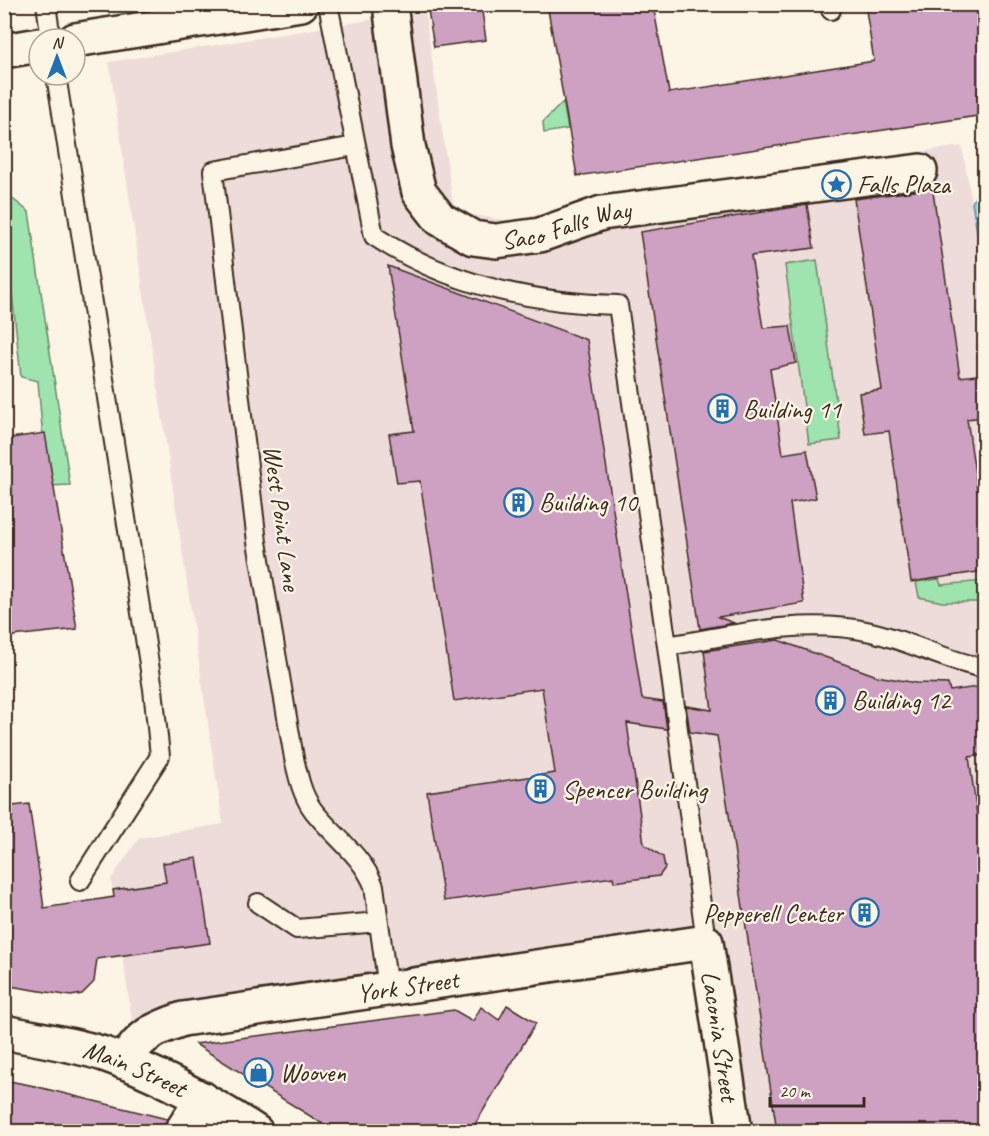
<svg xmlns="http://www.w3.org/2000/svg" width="989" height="1136" font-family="Caveat,sans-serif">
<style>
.built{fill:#eedcdb}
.green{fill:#9fe3af;stroke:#6d8666;stroke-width:1.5}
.water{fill:#82d0e1;stroke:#668e93;stroke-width:1.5}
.building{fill:#cea1c3;stroke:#3b2a1e;stroke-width:1.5}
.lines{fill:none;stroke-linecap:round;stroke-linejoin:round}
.service-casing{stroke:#3b2a1e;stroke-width:22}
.minor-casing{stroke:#3b2a1e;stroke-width:38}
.primary-casing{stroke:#3b2a1e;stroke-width:38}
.service{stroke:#fcf5e5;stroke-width:18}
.minor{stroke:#fcf5e5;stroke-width:33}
.primary{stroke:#fcf5e5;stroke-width:33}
.labels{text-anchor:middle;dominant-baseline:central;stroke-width:4.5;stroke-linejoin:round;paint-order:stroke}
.poi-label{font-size:26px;fill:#3b2a1e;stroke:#fcf5e5;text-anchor:start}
.street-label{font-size:26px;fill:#3b2a1e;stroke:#fcf5e5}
</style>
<rect width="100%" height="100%" fill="#fcf5e5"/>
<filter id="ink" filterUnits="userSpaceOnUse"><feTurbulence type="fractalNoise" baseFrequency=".0167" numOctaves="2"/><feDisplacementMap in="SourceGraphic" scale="12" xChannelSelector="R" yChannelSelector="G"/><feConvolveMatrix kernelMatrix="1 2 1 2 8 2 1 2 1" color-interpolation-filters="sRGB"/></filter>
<g filter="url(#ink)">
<path class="built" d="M425,11L453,204L468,214L505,220L559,217L584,210L611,194L962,146L984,272V1131H735L706,942L133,1027L111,879L139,838L223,824L109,62Z"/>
<path class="green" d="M563,102L568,129L544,133L543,122Z
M5,193L29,212L70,485L47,486L38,381L21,377L11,284H5Z
M817,260L841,440L809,444L785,265Z
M939,579L941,585L984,581V602H942L919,597L916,582Z"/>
<path class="water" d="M984,178V272L972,203Z"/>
<path class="building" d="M427,4H481L486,40L434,47Z
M547,4H653L669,93L874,61L865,4H984V115L577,176Z
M932,185L960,377L984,374V417L967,419L984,534V571L911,582L889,431L865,434L859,393L882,390L854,199L922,190Z
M807,205L814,248L751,256L763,328L790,326L796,363L770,369L783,454L807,450L816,498L790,503L804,603L718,617L734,623L700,629L640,232Z
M388,266L587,340L642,699L663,702L667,729L627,723L644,844L663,857L665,868L659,876L614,882L613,877L444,901L427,792L555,773L542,688L454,701L420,481L397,483L389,434L414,431Z
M45,433L77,629L4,637V439Z
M778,640L877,676L916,683L948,684L950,691L984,686V755L969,757L984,863V1131H777L717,736L690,732L686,706L712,710L704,651Z
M29,804L44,908L114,897L113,890L166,882L163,863L197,858L210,943L97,959L94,982L82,994L71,996L4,985V807Z
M507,1005L536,1023L471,1131H334L195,1044L454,1010L473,1021L481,1007L499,1020Z
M4,1080L30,1085L167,1119L162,1131H4Z"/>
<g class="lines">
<defs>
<path id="service" d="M46,4L51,39
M328,4L374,236C446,284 533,303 618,305L667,646
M831,4V10
M56,75L153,689L160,756L80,881
M355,146L213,171L257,542L294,758C298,776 302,795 313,810C333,836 362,855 374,886L388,989
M258,903L297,929L379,922
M706,942L667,646C734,635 803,617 871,632C910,641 945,661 984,668"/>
<g id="minor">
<path id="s1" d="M390,4L408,146L419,192L440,219L473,238L496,241L540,235L602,213L920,171"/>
<path d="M75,40L301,4"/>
<path d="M4,51L39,45"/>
<path id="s2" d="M124,1062C140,1035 154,1029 183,1019L706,942L735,1132"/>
<path d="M181,1132L203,1099"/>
</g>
<g id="primary">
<path id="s3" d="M4,1032C37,1039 72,1044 104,1054C158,1073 208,1101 256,1132"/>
</g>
</defs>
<use href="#service" class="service-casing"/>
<use href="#minor" class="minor-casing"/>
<use href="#primary" class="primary-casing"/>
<use href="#service" class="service"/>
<use href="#minor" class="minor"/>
<use href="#primary" class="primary"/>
</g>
</g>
<defs>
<symbol id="sight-ring" viewBox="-11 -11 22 22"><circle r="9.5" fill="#fcf5e5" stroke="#1f6fb2" stroke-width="1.5"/><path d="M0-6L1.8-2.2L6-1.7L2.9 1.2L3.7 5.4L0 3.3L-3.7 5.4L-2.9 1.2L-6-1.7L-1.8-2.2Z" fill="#1f6fb2"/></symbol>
<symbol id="building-ring" viewBox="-11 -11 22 22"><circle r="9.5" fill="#fcf5e5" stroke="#1f6fb2" stroke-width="1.5"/><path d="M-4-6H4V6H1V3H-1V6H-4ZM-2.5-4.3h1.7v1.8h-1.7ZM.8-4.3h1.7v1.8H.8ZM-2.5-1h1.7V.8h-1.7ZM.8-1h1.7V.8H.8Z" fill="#1f6fb2"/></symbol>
<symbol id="shop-ring" viewBox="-11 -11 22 22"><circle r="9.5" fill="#fcf5e5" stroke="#1f6fb2" stroke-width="1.5"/><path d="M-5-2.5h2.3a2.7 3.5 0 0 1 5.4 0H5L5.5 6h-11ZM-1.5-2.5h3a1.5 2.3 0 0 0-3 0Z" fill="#1f6fb2"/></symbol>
</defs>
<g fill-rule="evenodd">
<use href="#sight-ring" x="820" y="168" width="33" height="33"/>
<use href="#building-ring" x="706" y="392" width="33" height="33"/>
<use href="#building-ring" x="502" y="486" width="33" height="33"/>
<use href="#building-ring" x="814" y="684" width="33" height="33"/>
<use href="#building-ring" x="524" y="772" width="33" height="33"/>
<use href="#building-ring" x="848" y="896" width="33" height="33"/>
<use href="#shop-ring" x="242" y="1056" width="33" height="33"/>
</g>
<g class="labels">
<g class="poi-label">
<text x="857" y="184">Falls Plaza</text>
<text x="743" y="409">Building 11</text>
<text x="539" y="502">Building 10</text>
<text x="852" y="700">Building 12</text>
<text x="562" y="789">Spencer Building</text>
<text x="843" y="913" text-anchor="end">Pepperell Center</text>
<text x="280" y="1072">Wooven</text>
</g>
<g class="street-label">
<text stroke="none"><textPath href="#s1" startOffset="358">Saco Falls Way</textPath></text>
<text transform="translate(282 518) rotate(82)">West Point Lane</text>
<text stroke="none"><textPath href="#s2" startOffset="302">York Street</textPath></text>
<text stroke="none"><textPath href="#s2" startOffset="699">Laconia Street</textPath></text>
<text stroke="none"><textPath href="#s3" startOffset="136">Main Street</textPath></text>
</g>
</g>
<rect width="989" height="1136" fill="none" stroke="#fcf5e5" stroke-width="24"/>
<rect x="12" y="12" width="965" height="1112" fill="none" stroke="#3b2a1e" stroke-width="2" filter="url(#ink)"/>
<g transform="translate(57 57)"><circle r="28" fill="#fcf5e5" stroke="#afa495" stroke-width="1.5"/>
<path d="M0-4.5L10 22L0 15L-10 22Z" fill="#1f6fb2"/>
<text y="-9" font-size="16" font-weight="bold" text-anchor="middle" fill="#3b2a1e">N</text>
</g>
<path d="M770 1097v9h94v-9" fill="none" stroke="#3b2a1e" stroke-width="3"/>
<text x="779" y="1097" font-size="18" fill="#3b2a1e" stroke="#fcf5e5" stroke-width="4.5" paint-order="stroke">20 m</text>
</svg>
